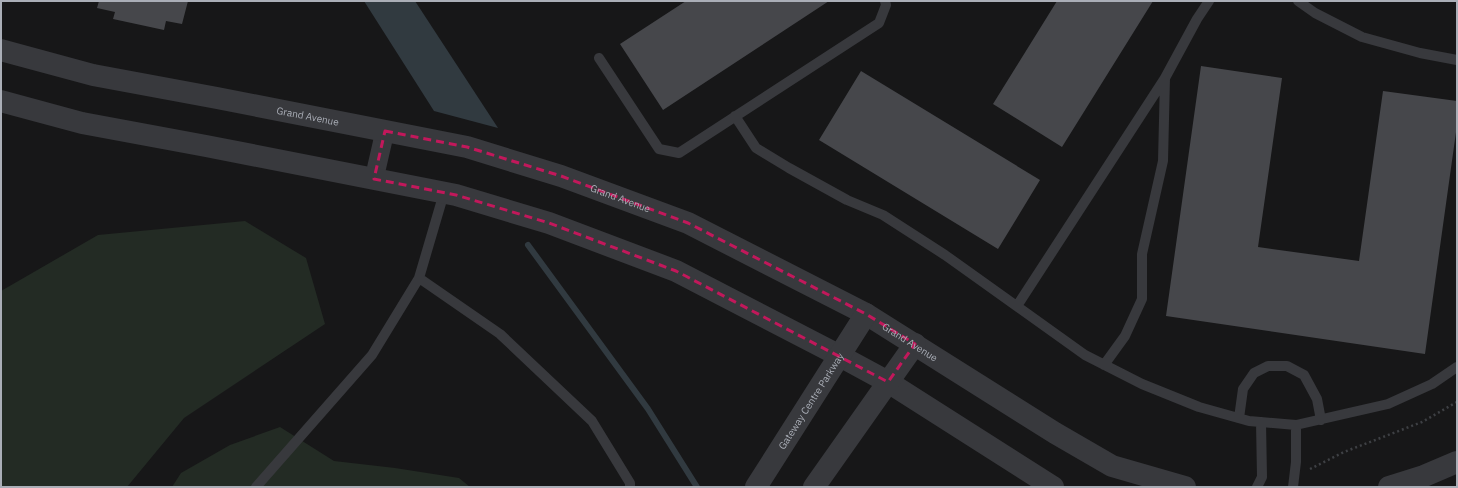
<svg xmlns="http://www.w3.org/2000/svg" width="1458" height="488" font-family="'IBM Plex Sans',sans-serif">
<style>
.green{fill:#232b24}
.water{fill:#313a40}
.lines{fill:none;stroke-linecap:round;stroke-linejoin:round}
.stream{stroke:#313a40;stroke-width:6}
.building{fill:#46474b}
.path{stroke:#3e4044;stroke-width:2.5;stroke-dasharray:2 3;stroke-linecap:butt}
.service{stroke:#38393d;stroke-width:10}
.minor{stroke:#38393d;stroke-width:19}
.tertiary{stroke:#38393d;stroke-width:22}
.marked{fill:none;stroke:#c2185b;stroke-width:3;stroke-dasharray:8 5;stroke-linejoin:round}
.labels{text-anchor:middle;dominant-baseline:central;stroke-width:3.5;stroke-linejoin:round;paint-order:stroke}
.street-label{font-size:10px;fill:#aaaeb7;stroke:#121213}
</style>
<rect width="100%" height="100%" fill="#171718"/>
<path class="green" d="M245,221L306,258L325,324L184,418L127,487H1V291L98,235Z
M280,427L334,461L395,468L459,478L470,487H172L181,473L230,445Z"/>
<path class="water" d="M364,1H415L498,128L434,111Z"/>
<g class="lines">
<path class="stream" d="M528,245L648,409L697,487"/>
</g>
<path class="building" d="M99,1H188L182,24L166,21L164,30L113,19L115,12L97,8Z
M686,1H829L663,110L620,44Z
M1057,1H1153L1062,147L993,104Z
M1201,66L1282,78L1258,247L1359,261L1383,91L1457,101V125L1425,354L1166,316Z
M861,71L1040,180L998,249L819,140Z"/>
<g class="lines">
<path class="path" d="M1310,469L1344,452L1422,422L1457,402"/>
<path class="service" d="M1298,1L1315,13L1362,37L1420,53L1457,60
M599,58L659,149L679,153L879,23L886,5L885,1
M735,116L756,148L789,168L847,200L883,215L945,255L1085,355L1142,384L1199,407L1249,421L1296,425L1388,404L1432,384L1457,367
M419,278L500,334L592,421L630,483V487
M1017,306L1165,78
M1104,365L1125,336L1142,299V254L1163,161L1165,78L1197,19L1209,1
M1239,418L1243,389L1254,373L1268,366H1287L1304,375L1317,399L1321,420
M256,487L372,355L419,278L444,193
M1257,487L1262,477L1261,422
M1293,487L1296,462V425"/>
<path class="minor" d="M374,179L385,131"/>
<g class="tertiary">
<path id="s1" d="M1,50L93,75L217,98L467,147L561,176L688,223L866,314L1055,433L1112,466L1185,487"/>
<path d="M1,101L82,123L206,146L456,195L549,223L676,271L840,356L888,382L1053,487"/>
<path id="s2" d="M756,487L866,314"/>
<path d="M814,487L915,344"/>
<path d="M1389,487L1424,476L1457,462"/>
</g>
</g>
<path class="marked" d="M385,131L467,147L561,176L688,223L866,314L915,344L888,382L676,271L549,223L456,195L374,179Z"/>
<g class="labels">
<g class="street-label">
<text stroke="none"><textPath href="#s1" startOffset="314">Grand Avenue</textPath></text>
<text stroke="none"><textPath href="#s1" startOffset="638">Grand Avenue</textPath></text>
<text stroke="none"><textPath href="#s1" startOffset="962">Grand Avenue</textPath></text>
<text stroke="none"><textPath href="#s2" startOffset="102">Gateway Centre Parkway</textPath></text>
</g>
</g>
<rect width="1458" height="488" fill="none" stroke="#aaaeb7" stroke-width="4"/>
</svg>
